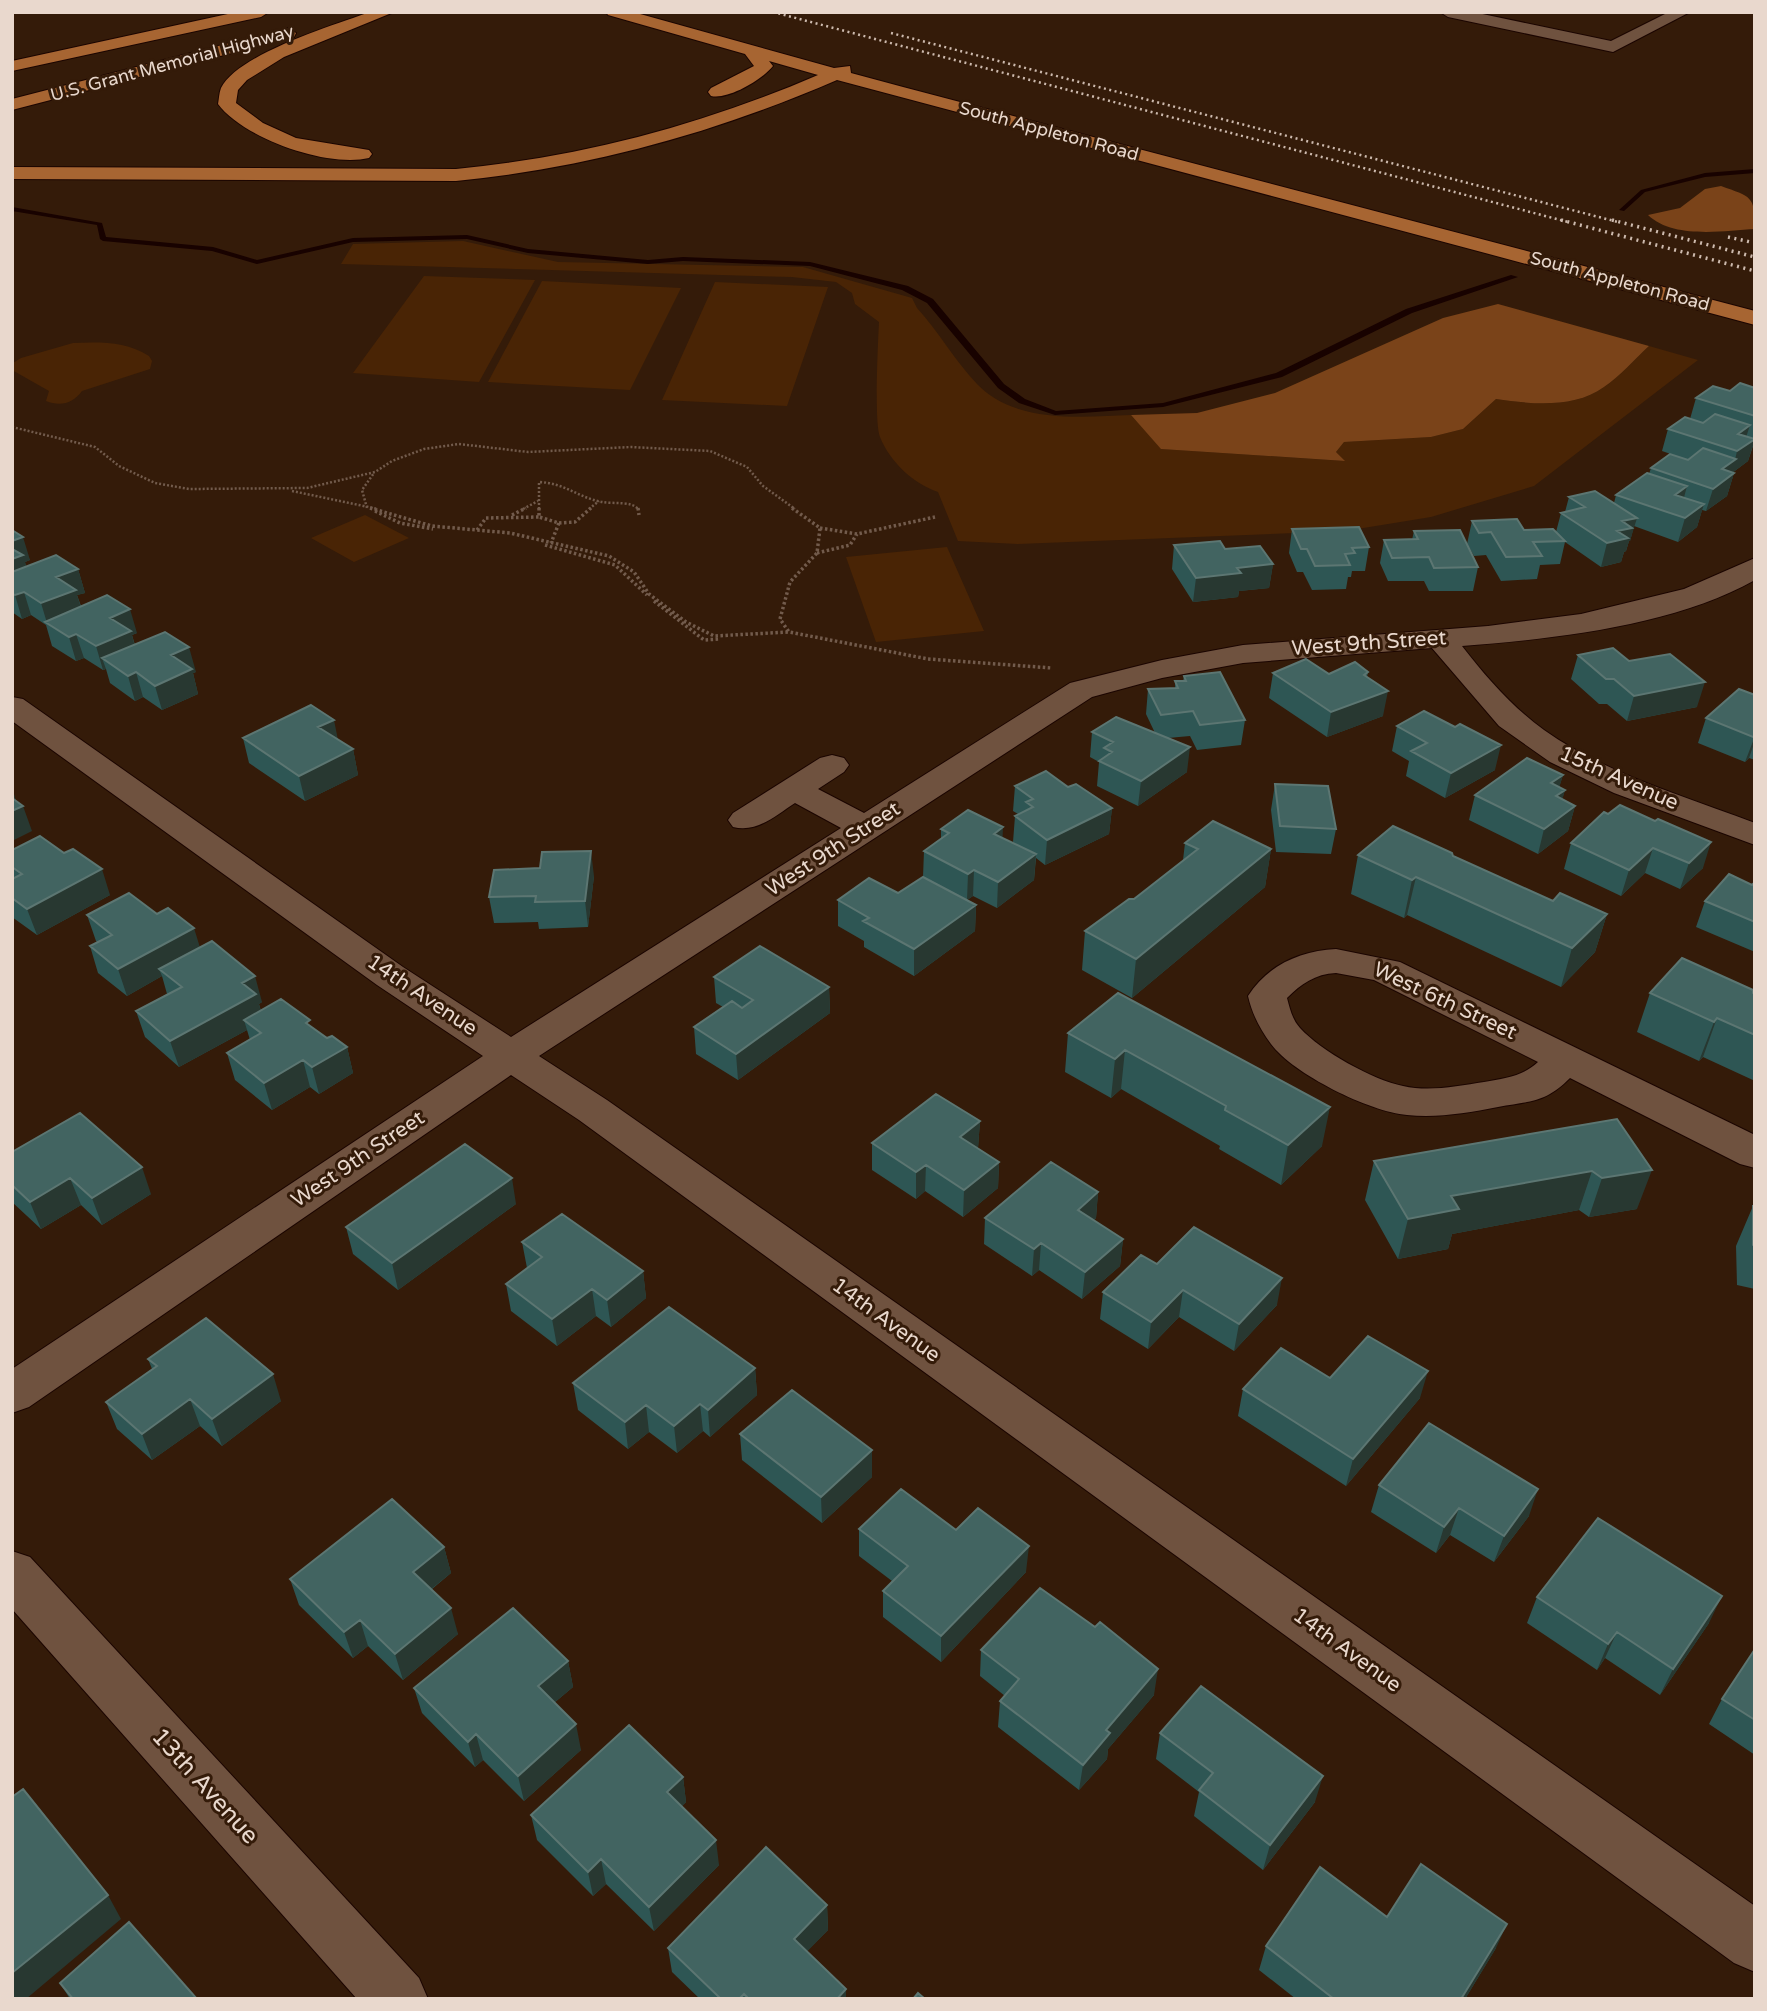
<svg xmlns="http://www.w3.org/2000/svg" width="1767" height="2011" font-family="'Varela Round',sans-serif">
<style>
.green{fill:#492405}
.forest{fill:#7a4319}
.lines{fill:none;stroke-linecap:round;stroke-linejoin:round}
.stream{fill:#180200;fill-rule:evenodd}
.minor-casing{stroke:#1b0500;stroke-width:2}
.major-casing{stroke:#1b0500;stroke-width:2}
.path-far1{stroke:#725b4c;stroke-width:2.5;stroke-dasharray:2 2;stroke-linecap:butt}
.path{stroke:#725b4c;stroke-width:3.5;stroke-dasharray:2.5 2.5;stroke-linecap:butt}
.minor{fill:#6f523f;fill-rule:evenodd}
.major{fill:#a76532;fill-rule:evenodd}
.rail-far1{stroke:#cdbaae;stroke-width:2.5;stroke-dasharray:2 3.5;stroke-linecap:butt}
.rail{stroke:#cdbaae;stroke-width:3.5;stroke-dasharray:2 4.5;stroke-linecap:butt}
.wall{fill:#2e5654}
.shaded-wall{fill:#283831}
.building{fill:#426461;stroke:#5c7672;stroke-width:2}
.labels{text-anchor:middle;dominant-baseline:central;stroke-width:6;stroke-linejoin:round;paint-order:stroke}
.far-street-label{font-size:18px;fill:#e9d8cd;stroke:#341b09}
.street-label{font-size:21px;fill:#e9d8cd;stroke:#341b09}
.near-street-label{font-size:24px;fill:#e9d8cd;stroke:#341b09}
</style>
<rect width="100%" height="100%" fill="#341b09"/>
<path class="green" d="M463,241L558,262L803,267L912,298L917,308C939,332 955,361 977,384C1015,424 1082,417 1131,415L1162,449L1344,461L1336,452L1344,442L1431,437L1463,429L1496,399C1530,404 1574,409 1604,387C1620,376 1634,360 1649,346L1698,360L1534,486L1431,517L1345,531L1018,544L958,541L938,492C914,484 890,462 880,437C874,422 878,344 879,322L855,304L852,293L836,282L792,277L341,264L353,244Z
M424,276L535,280L479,382L353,373Z
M542,281L681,288L630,390L488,382Z
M715,282L828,287L787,406L662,400Z
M73,343C99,342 126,341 149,356L152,361L150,369L82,391C73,403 61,407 46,401L49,391L12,370L13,363L21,358Z
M365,515L409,538L354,562L311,538Z
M947,547L984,631L876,642L846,557Z"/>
<path class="forest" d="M1721,186C1751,197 1755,195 1755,229C1722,231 1673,239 1648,215L1680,208L1705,189Z
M1498,304L1649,346C1634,360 1620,376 1604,387C1574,409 1530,404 1496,399L1463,429L1431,437L1344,442L1336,452L1345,461L1161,449L1131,415L1197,413L1275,393L1443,318Z"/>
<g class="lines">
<path class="stream" d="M1755,169V173L1705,177L1645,192L1624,211L1619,210L1641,190L1705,173Z
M12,207L102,223L106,237L213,247L257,260L353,238L467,235L528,249L648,260L683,257L810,262L908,286L933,299L1004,384L1025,399L1056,411L1163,403L1276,373L1406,309L1511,275L1518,277L1412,313L1282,377L1163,407L1055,415L1019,403L998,388L927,303L902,290L810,266L683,261L648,264L528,253L467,239L353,242L257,264L212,251L103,241L100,239L97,225L12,211Z"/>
<defs>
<path id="minor" d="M1440,12H1473L1611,41L1669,12H1690L1613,52L1448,17Z
M1755,558V580C1674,626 1553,639 1462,646C1486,677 1512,707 1544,730C1606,774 1684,796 1755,823V845L1614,793L1550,762L1499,726L1432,648L1243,663L1162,678L1092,697L539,1056L607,1100L1755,1906V1972L1734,1963L579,1120L511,1075L29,1407L12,1413V1369L483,1056L377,985L12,721V697L23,699L403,967L511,1037L841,828L795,803C775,816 757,833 733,827L728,820L733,813L820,758L832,755L844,758L849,765L844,772L818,789L864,813L1070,683L1162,660L1243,645L1488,626L1581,614L1684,589Z
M1336,949L1400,962L1755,1135V1168L1740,1164L1570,1078C1545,1103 1531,1101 1498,1107C1467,1113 1438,1118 1407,1115C1370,1112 1293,1074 1271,1044C1260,1029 1252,1014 1248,996C1268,965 1300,951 1336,949ZM1336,973L1374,980L1538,1062C1522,1077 1505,1078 1484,1082C1458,1086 1429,1092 1403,1086C1373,1080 1321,1051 1300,1028C1292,1019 1290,1009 1287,998C1301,984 1315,974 1336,973Z
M12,1551L30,1557L419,1978L428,1999H357L12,1609Z"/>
<path id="major" d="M237,12H269L261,17L12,71V61Z
M370,12H394L284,57L247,80L238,90L236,103L263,123L296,138L369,150L372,154L369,158C327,168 243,138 218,104C219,99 219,93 221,88C238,54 334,25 370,12Z
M606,12H633L834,68L850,66L851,73L903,87L1755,311V325L837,80C715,133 589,168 456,181L12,179V167L456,169C582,157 702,125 818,75L769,61L773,66C762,80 728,100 711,96L708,92L711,88L754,66L745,54L608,15Z
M288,28L296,33L294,37L12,110V99Z"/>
</defs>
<use href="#minor" class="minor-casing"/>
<use href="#major" class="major-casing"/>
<path class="path-far1" d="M12,427L95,447L119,466L155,483L189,489L307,488L375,472L392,461L424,449L459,444L528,452L631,447L710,451L747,467L763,486L795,509
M292,491L378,509
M367,508L362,490L374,473
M523,509L538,501
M539,509V482C565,483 579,498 602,502C614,504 632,501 638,509
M589,509L599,501"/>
<path class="path" d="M370,508L432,526L510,533L609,556L634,572L649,594L686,622L714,636L789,632
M539,508V517L559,523L551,543
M638,508L639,515
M792,508L820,528L817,553L790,582L780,619L789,632L928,659L1052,668
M375,511L400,523L433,529
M512,515L526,508
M559,523L575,522L591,508
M820,528L857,534L935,517
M477,530L486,518L539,517
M545,545L615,565L647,595
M817,553L850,545L857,534
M654,601L704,640L719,639"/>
<use href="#minor" class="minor"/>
<use href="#major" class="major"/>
<path class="rail-far1" d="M773,12L1568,222
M891,33L1618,222"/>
<path class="rail" d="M1561,220L1755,271
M1612,220L1755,257
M1728,237L1755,243"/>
</g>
<path class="wall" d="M1755,388V440L1748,461L1732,473H1734L1727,496L1706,511L1702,510L1697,527L1678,542L1634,526L1630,541H1629L1626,551L1624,552L1621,562L1601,567L1565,542L1560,564L1540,565L1537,579L1501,581L1486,555L1474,556L1467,544L1472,521L1524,530L1556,532L1561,513L1565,512L1569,497L1614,503L1616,495L1649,474L1651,468L1688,460L1662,451L1668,429L1690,419L1696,398L1730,391Z
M1292,529L1369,547L1365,571H1352L1351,577H1348L1346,589L1312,590L1303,572H1297L1289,553Z
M12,530L30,560L25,562L26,567L78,569L85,593L77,595L81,606L137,633L132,635L135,645L196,672L193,673L198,694L162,710L143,697L135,701L110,683L106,669L103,670L84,658L76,661L52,646L46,625L31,615L22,619L12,612Z
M1414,531L1478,567L1473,591H1429L1424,581H1388L1380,563L1384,540H1412Z
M1174,545L1225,549L1273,564L1269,588L1239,591L1238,597L1193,602L1172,569Z
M1578,655L1629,661L1697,707L1627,721L1607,704H1599L1571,679Z
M1368,672L1367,677L1383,716L1327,737L1269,698L1273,673L1329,674Z
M1184,676L1245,720L1241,745L1197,750L1190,736L1168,738L1187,772L1138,806L1097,786L1099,762L1090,757L1092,732L1155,733L1146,714L1148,689L1175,688V681H1183Z
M1755,695V760L1749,758L1745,762L1698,743L1706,718Z
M1397,726L1495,770L1445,798L1406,776L1409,761L1392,751Z
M243,738L338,740L353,749L358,775L305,801L249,763Z
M1563,775L1559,787L1565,790L1562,799L1575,806L1568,831L1538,854L1469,820L1475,795Z
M1275,784L1336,829L1331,854L1276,852L1271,810Z
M1015,786L1068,787L1112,808L1109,834L1045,865L1036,858L1034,880L997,908L973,896L967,900L923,877L924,851L941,839V829L1003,838L1019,846L1013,842L1015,816L1018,814L1013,811Z
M1604,812L1703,868L1680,889L1645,873L1621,896L1564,869L1571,843Z
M1185,843L1271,849L1265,887L1132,998L1082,970L1085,931L1134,899L1183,860Z
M12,850L110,895L37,935L12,917Z
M1358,855L1453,856L1553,901L1607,914L1595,952L1561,987L1407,915L1404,918L1351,894Z
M594,876L588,927L539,929L538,922L494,923L489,897Z
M1755,882V952L1696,927L1705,901L1752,885Z
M898,893L976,905L975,931L914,976L864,947V941L838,926V900Z
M87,915L200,948L262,1002L259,1004L261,1011L312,1027L327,1038L347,1047L353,1073L319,1094L310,1087L272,1110L235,1080L227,1053L250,1040L247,1030L179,1067L145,1037L136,1011L167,994L162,976L127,996L98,973L90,946L97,942L96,941Z
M714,977L829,987L830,1013L738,1080L696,1054L694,1027L723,1007L716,1003Z
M1118,993L1322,1146L1281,1185L1219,1149L1220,1146L1121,1089L1111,1098L1065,1072L1068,1033Z
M1650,993L1755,994V1081L1703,1057L1699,1061L1637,1032Z
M1617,1119L1637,1209L1589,1217L1579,1210L1452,1234L1448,1249L1398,1259L1365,1200L1374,1161Z
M980,1121L978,1148L999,1162L998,1188L963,1217L925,1191L916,1199L872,1170V1143Z
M12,1152L151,1194L102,1225L81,1205L41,1229L12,1202Z
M1098,1192L1096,1218L1094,1220L1123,1239L1120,1266L1082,1299L1039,1270L1032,1276L984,1244L985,1218Z
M516,1204L398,1290L353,1254L346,1227Z
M1753,1206H1755V1289L1737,1285L1736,1246Z
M522,1242L643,1271L646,1298L611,1327L596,1316L557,1346L511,1311L506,1284L527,1268Z
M1157,1264L1277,1305L1234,1351L1179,1317L1148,1349L1100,1319L1103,1292Z
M148,1359L281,1401L222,1446L200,1426L152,1460L117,1429L106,1402L152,1369Z
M755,1368L757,1395L710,1437L703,1431L677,1453L649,1432L628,1449L578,1410L573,1383Z
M1330,1378L1420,1398L1346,1486L1238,1416L1243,1389Z
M740,1434L872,1477L822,1523L742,1460Z
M1379,1485L1529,1516L1494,1562L1450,1535L1436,1553L1371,1512Z
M859,1529L1026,1572L941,1662L883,1617V1591L892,1581L859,1556Z
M444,1547L451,1573L432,1589L458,1634L403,1680L368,1646L353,1658L299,1605L290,1579Z
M1537,1597L1709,1623L1660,1695L1605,1658L1597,1670L1527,1623Z
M1755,1649V1755L1709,1724L1722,1699Z
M981,1650L1154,1695L1108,1749L1107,1759L1079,1790L998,1727L1000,1701L1005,1696L980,1676Z
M568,1661L573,1687L554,1703L581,1750L524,1801L483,1760L475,1767L422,1713L414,1688Z
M1160,1733L1315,1802L1263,1870L1194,1816L1199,1792L1156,1759Z
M683,1777L686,1802L682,1806L719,1865L654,1931L606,1884L593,1896L537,1840L531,1815Z
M827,1905L828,1930L807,1951L846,1989V1999H700L672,1972L668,1948Z
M1387,1917L1496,1948L1465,1999H1296L1259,1970L1266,1946Z
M60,1983L197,1999H70Z"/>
<path class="shaded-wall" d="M1750,425L1743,447L1755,439L1748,461L1732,473H1734L1727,496L1706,511L1713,489L1722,469L1735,460L1737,451L1738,434Z
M1687,486L1681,509L1675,495Z
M1704,504L1697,527L1678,542L1685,518Z
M1637,518L1630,541H1629L1626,551L1624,552L1621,562L1601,567L1607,543L1622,521Z
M23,537L30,560L25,562L30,579L12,586V541Z
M1273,564L1269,588L1239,591L1238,597L1193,602L1196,578L1237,568Z
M78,569L85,593L77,595L83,614L47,623L41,603L56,577Z
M24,592L31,615L22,619L15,595Z
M130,609L137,633L132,635L137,655L102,658L106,669L103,670L96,646L110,618Z
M76,634L84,658L76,661L69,637Z
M189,647L196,672L193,673L198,694L162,710L155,686L171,655Z
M136,672L143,697L135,701L128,676Z
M1705,682L1697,707L1627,721L1634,696Z
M1388,691L1383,716L1327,737L1331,712Z
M334,720L339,745L318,727Z
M1755,736V741L1749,758L1745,762Z
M1501,745L1495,770L1445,798L1451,773Z
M1190,747L1187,772L1138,806L1141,781Z
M353,749L358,775L305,801L299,776Z
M1563,775L1557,795L1565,790L1558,815L1551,783Z
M14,794L18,808L23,806L32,831L12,841V795Z
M1575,806L1568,831L1538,854L1544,829Z
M1112,808L1109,834L1045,865L1047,840Z
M1003,827L1002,853L994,834Z
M1711,842L1703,868L1680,889L1689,863Z
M1653,848L1645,873L1621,896L1629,870Z
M1271,849L1265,887L1132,998L1136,959Z
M591,851L594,876L588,927L585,901Z
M1036,854L1034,880L997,908L998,882Z
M102,869L110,895L37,935L27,909Z
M974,870L973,896L967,900L968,874Z
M1416,877L1407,915L1404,918L1412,880Z
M976,905L975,931L914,976V949Z
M1607,914L1595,952L1561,987L1572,948Z
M194,928L202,954L159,969L162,976L127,996L118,969Z
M255,976L262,1002L259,1004L263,1021L244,1020L247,1030L179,1067L170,1041L242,983Z
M829,987L830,1013L738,1080L736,1054Z
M1717,1018L1703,1057L1699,1061L1714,1022Z
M347,1047L353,1073L319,1094L312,1067Z
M1125,1050L1121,1089L1111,1098L1115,1059Z
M303,1060L310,1087L272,1110L264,1083Z
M1330,1107L1322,1146L1281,1185L1288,1145Z
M980,1121L978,1148L959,1163L960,1137Z
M999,1162L998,1188L963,1217L964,1190Z
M926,1165L925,1191L916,1199V1172Z
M142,1167L151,1194L102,1225L92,1198Z
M1652,1170L1637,1209L1589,1217L1602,1178Z
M1592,1171L1579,1210L1452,1234L1448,1249L1398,1259L1408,1219L1451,1196Z
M70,1178L81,1205L41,1229L30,1202Z
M512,1178L516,1204L398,1290L392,1263Z
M1098,1192L1096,1218L1075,1237L1078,1210Z
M1123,1239L1120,1266L1082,1299L1085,1272Z
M1041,1243L1039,1270L1032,1276L1034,1249Z
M643,1271L646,1298L611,1327L607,1300Z
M1282,1278L1277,1305L1234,1351L1239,1324Z
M592,1289L596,1316L557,1346L552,1319Z
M1183,1290L1179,1317L1148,1349L1151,1322Z
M755,1368L757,1395L710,1437L708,1410Z
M1428,1371L1420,1398L1346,1486L1353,1459Z
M273,1374L281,1401L222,1446L212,1419Z
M190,1399L200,1426L152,1460L142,1434Z
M700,1404L703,1431L677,1453L674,1426Z
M646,1405L649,1432L628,1449L625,1422Z
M872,1450V1477L822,1523L821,1497Z
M1538,1489L1529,1516L1494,1562L1504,1536Z
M1459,1508L1450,1535L1436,1553L1444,1527Z
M1029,1546L1026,1572L941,1662V1636Z
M444,1547L451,1573L420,1598L413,1572Z
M1722,1596L1709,1623L1660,1695L1673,1669Z
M451,1608L458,1634L403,1680L395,1654Z
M360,1620L368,1646L353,1658L344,1632Z
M1617,1632L1605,1658L1597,1670L1608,1644Z
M568,1661L573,1687L543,1712L538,1686Z
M1158,1669L1154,1695L1108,1749L1107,1759L1079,1790L1083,1765L1106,1730Z
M576,1724L581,1750L524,1801L518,1776Z
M476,1734L483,1760L475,1767L468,1742Z
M1323,1776L1315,1802L1263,1870L1270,1845Z
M683,1777L686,1802L671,1817L667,1792Z
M716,1840L719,1865L654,1931L649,1907Z
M601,1859L606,1884L593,1896L588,1872Z
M108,1895L121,1919L26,1999H12V1973Z
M827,1905L828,1930L796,1963L794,1939Z
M1507,1924L1496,1948L1465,1999H1461Z
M846,1989V1999H837Z"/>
<path class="building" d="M1740,383L1755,388V416L1696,398L1713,386L1730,391Z
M1715,414L1750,425L1738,434L1755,439L1737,451L1668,429L1685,417L1703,423Z
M1703,448L1736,459L1722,469L1734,473L1713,489L1651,468L1670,454L1688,460Z
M1647,473L1687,486L1675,495L1704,504L1685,518L1616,495Z
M1595,491L1637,518L1622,521L1632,528L1617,531L1628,538L1607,543L1561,513L1585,507L1569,497Z
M1517,519L1524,530L1553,529L1565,541L1533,542L1542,556L1506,557L1491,532L1479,533L1472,521Z
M1359,527L1369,547L1352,548L1355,553L1345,554L1350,565L1315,566L1307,549H1301L1292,529Z
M12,530L23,537L12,541Z
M1460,530L1478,567L1434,568L1429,557L1392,558L1384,540L1418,539L1414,531Z
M1220,541L1225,549L1260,546L1273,564L1237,568L1241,573L1196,578L1174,545Z
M12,549L23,555L12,559Z
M56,555L78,569L56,577L76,590L41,603L24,592L15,595L12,594V572Z
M107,595L130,609L110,618L131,631L96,646L76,634L69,637L45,622Z
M165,632L189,647L171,655L192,669L155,686L136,672L128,676L102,658Z
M1613,648L1629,661L1670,654L1705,682L1634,696L1614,679H1606L1578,655Z
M1306,659L1329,674L1355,662L1368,672L1364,675L1388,691L1331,712L1273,673Z
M1220,672L1245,720L1200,725L1193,711L1161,715L1148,689L1178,688L1175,681H1186L1184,676Z
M1739,689L1755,695V736L1753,737L1706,718Z
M311,705L334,720L318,727L353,749L299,776L243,738Z
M1424,711L1455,727L1460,724L1501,745L1451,773L1411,751L1427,743L1397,726Z
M1116,717L1190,747L1141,781L1099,761L1112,752L1104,748L1113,742L1092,732Z
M1527,758L1563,775L1551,783L1565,790L1556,796L1575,806L1544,829L1475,795Z
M1046,771L1068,787L1076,784L1112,808L1047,840L1015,816L1033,807L1026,802L1033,799L1015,786Z
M1275,784L1328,786L1336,829L1280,826Z
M12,798L23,806L12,811Z
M1620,805L1655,821L1658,819L1711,842L1689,863L1653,848L1629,870L1571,843L1604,812L1608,814Z
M968,810L1003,827L994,834L1036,854L998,882L974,870L968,874L924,851L949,833L941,829Z
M1213,821L1271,849L1136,959L1085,931L1129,899H1134L1198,849L1185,843Z
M1393,826L1452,853L1453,856L1553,901L1560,893L1607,914L1572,948L1416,877L1412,880L1358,855Z
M40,836L64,853L73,849L102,869L27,909L12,898V879L22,874L12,867V850Z
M591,851L585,901L535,902L536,896L489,897L494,870L540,868L542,852Z
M1729,874L1752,885L1755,882V922L1705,901Z
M923,877L976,905L914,949L863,921L869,918L838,900L869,878L898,893Z
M129,893L157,914L168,908L194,928L118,969L90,946L112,935L87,915Z
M212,941L255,976L242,983L256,994L170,1041L136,1011L182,987L159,969Z
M760,946L829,987L736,1054L694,1027L732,1001L742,1008L753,1000L714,977Z
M1682,958L1753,990V993L1755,994V1035L1717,1018L1714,1022L1650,993Z
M1118,993L1330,1107L1288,1145L1225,1110L1226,1106L1125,1050L1115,1059L1068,1033Z
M281,999L310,1020L306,1023L327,1038L332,1036L347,1047L312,1067L303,1060L264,1083L227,1053L261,1033L244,1020Z
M936,1094L980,1121L960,1137L999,1162L964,1190L926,1165L916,1172L872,1143Z
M80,1113L142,1167L92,1198L70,1178L30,1202L12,1185V1152Z
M1617,1119L1652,1170L1602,1178L1592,1171L1451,1196L1459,1209L1408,1219L1374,1161Z
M465,1144L512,1178L392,1263L346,1227Z
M1051,1162L1098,1192L1078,1210L1123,1239L1085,1272L1041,1243L1034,1249L985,1218Z
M1753,1206H1755V1246L1753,1245Z
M562,1214L643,1271L607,1300L592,1289L552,1319L506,1284L542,1257L522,1242Z
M1194,1227L1282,1278L1239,1324L1183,1290L1151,1322L1103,1292L1141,1255L1157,1264Z
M669,1307L755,1368L708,1410L700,1404L674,1426L646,1405L625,1422L573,1383Z
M206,1318L273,1374L212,1419L190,1399L142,1434L106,1402L157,1366L148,1359Z
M1368,1336L1428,1371L1353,1459L1243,1389L1281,1348L1330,1378Z
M792,1390L872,1450L821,1497L740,1434Z
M1429,1423L1538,1489L1504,1536L1459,1508L1444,1527L1379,1485Z
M901,1489L956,1530L978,1508L1029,1546L941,1636L883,1591L908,1566L859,1529Z
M392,1499L444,1547L413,1572L451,1608L395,1654L360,1620L344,1632L290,1579Z
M1598,1518L1722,1596L1673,1669L1617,1632L1608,1644L1537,1597Z
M1040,1588L1095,1627L1100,1622L1158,1669L1106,1730L1110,1733L1083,1765L1000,1701L1019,1679L981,1650Z
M513,1608L568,1661L538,1686L576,1724L518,1776L476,1734L468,1742L414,1688Z
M1755,1649V1720L1722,1699Z
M1201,1686L1323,1776L1270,1845L1199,1790L1213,1773L1160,1733Z
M629,1725L683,1777L667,1792L716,1840L649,1907L601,1859L588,1872L531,1815Z
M23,1789L108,1895L12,1973V1797Z
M766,1847L827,1905L794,1939L846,1989L837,1999H749L744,1994L739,1999H721L668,1948Z
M1421,1864L1507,1924L1461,1999H1334L1266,1946L1320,1867L1387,1917Z
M129,1922L197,1999H73L60,1983Z
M918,1993L925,1999H913Z"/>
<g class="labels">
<g class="far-street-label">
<text transform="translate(172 63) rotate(-15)">U.S. Grant Memorial Highway</text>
<text transform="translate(1049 131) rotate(15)">South Appleton Road</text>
<text transform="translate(1620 281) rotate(15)">South Appleton Road</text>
</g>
<g class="street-label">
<text transform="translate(1369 643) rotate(-4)">West 9th Street</text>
<text transform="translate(1619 778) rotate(24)">15th Avenue</text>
<text transform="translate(833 849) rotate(-33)">West 9th Street</text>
<text transform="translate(422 995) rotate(34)">14th Avenue</text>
<text transform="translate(1445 1001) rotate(25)">West 6th Street</text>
<text transform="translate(358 1159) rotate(-34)">West 9th Street</text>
<text transform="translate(886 1320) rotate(36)">14th Avenue</text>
<text transform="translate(1347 1650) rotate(36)">14th Avenue</text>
</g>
<g class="near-street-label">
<text transform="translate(205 1786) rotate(48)">13th Avenue</text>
</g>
</g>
<rect width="1767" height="2011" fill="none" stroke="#e9d8cd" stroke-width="28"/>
</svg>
